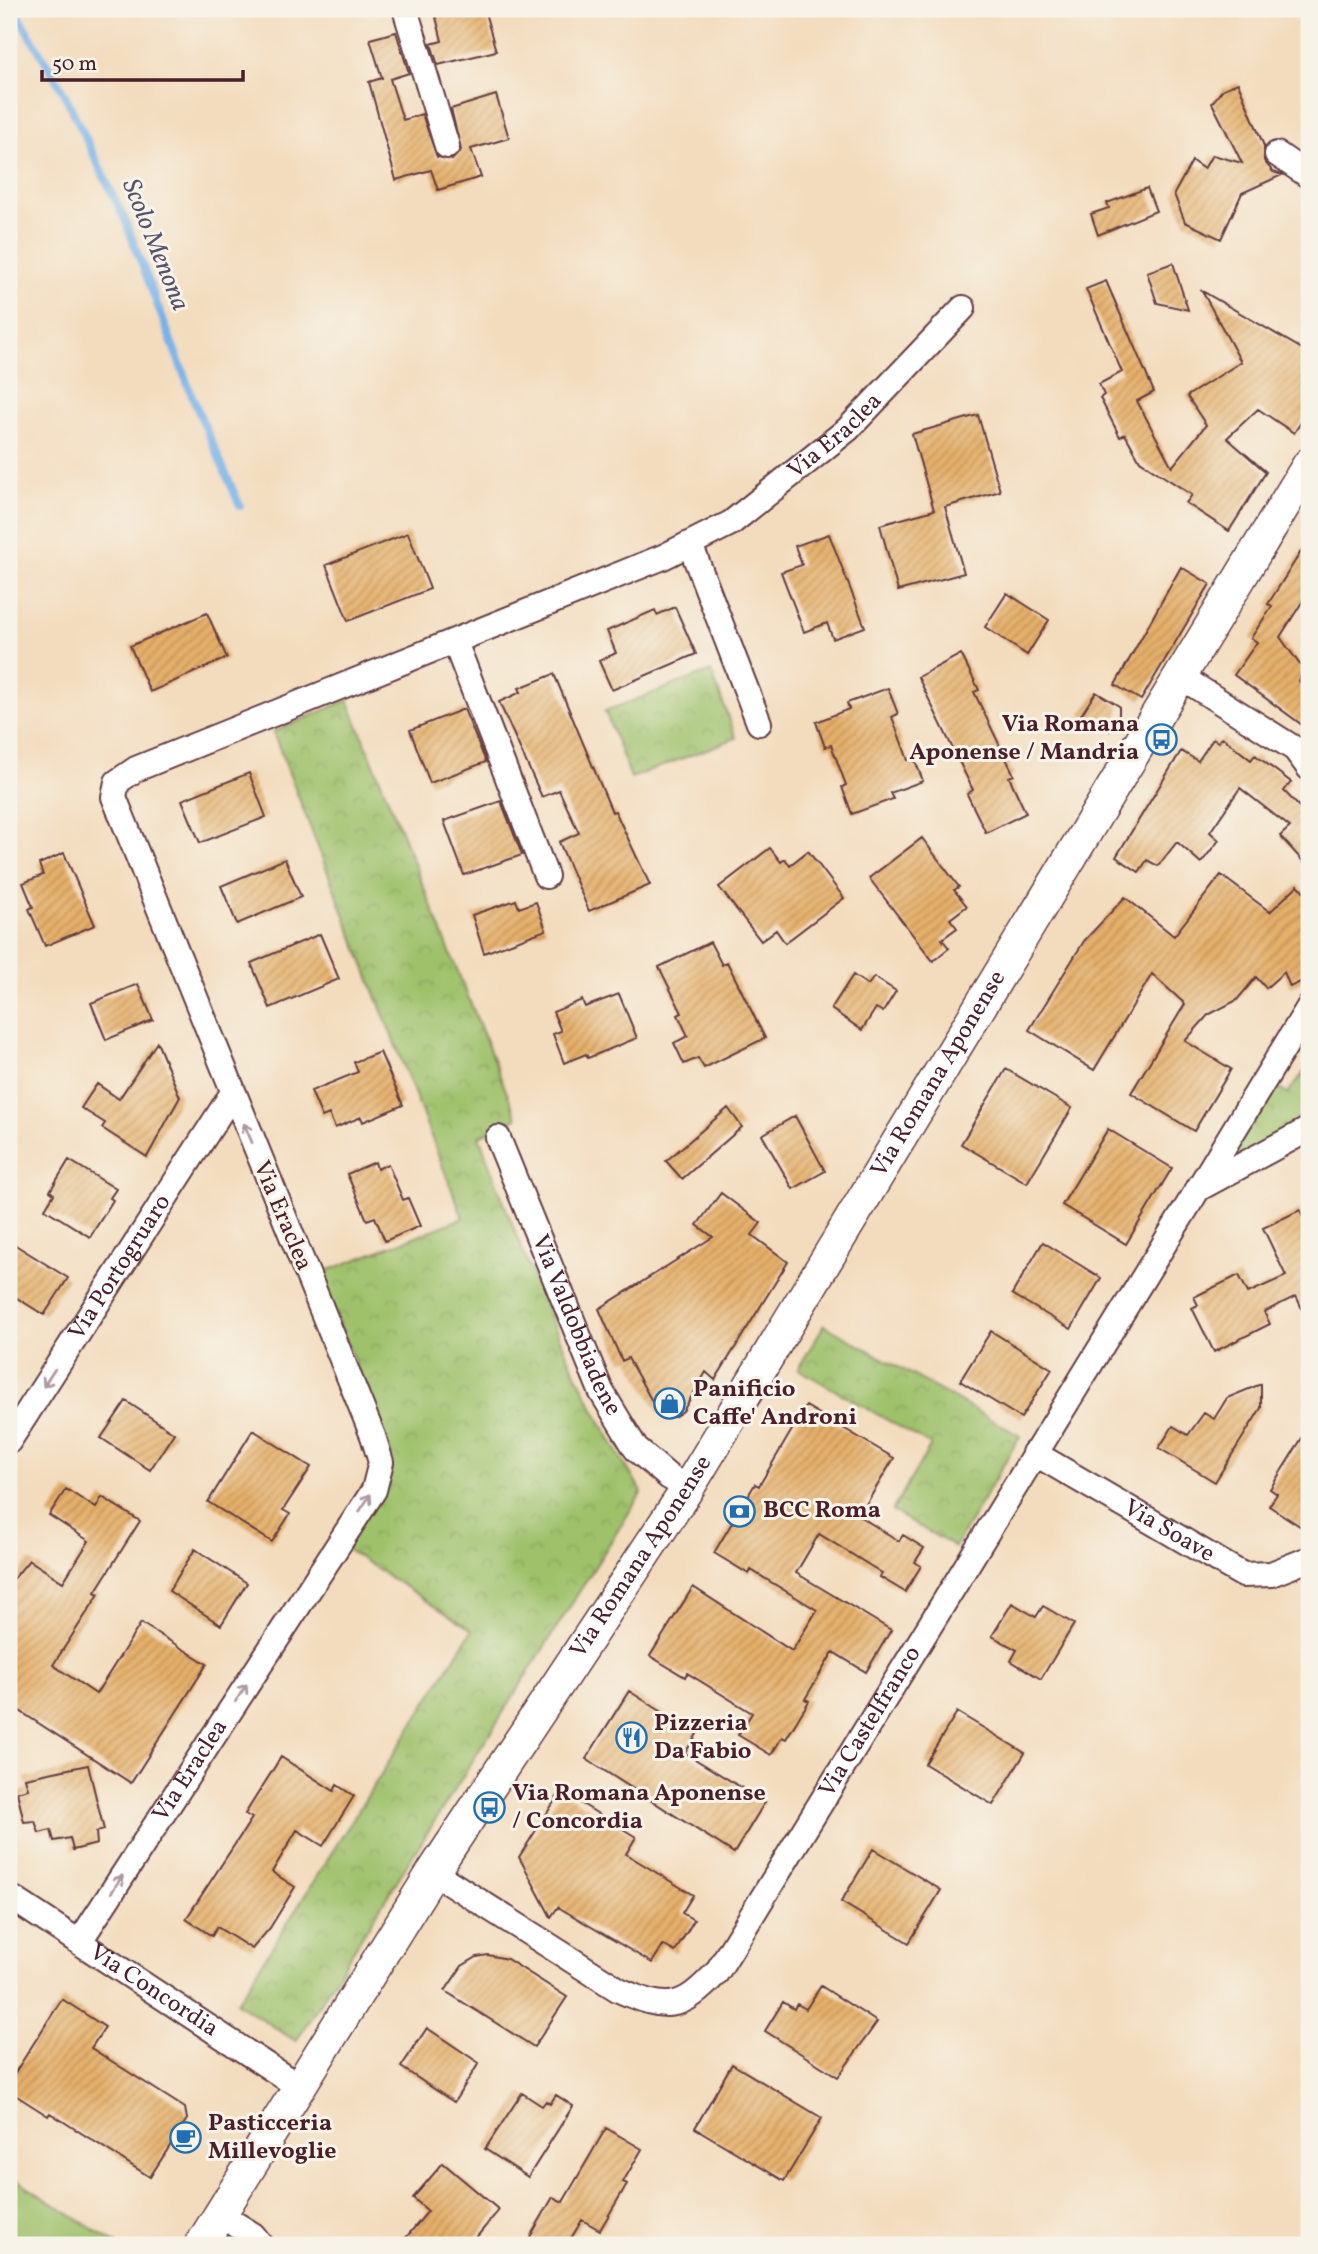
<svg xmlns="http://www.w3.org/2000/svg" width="1318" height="2254" font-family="Vollkorn,serif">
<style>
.park{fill:url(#park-crowns);stroke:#74704b;stroke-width:2}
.pitch{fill:#9ec16b;stroke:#74704b;stroke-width:2}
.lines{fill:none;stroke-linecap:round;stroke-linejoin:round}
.stream{stroke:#76b1e8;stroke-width:8}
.building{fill:url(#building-hatch)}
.minor-casing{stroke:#633b41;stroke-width:28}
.tertiary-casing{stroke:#633b41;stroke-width:35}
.minor{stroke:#fff;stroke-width:24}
.tertiary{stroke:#fff;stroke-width:32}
.oneway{stroke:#ae9aa0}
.labels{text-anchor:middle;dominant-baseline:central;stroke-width:6;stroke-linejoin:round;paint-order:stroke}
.street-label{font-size:24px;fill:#4a1f2b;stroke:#f7f3e8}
.poi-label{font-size:24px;font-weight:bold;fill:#4a1f2b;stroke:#f7f3e8;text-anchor:start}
.water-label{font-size:26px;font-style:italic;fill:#59526d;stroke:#f7f3e8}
</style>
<defs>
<pattern id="park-crowns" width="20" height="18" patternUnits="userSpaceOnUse" patternTransform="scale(1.75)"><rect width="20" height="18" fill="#9ec16b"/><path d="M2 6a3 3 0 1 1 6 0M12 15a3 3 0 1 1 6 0" fill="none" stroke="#8aa55d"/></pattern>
<pattern id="building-hatch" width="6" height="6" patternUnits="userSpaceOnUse" patternTransform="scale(1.75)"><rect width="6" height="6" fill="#e6b06b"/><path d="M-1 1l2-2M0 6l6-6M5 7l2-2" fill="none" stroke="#bc8f58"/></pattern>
</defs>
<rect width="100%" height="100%" fill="#f7f3e8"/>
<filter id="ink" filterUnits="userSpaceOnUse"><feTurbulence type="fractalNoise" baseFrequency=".0143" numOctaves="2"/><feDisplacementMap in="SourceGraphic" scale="14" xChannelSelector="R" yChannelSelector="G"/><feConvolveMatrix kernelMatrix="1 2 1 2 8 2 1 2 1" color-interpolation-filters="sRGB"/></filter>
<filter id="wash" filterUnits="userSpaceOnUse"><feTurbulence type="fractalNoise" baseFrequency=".00686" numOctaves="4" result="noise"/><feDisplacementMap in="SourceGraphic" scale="28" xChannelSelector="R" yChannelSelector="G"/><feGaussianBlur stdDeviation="1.57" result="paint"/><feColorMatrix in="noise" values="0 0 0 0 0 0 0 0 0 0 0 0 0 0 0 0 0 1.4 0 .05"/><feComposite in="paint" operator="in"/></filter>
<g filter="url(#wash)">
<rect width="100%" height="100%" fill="#f3dcbd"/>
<path class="park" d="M711,671L736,738L631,778L605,711Z
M348,700L517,1118L479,1136C524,1258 571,1382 642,1492L296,2041L237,2003L472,1630L346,1549L391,1466L389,1447L319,1274L463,1218L273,732Z
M1309,1066V1129L1198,1189L1266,1077L1287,1094Z
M824,1325L1020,1436L955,1547L892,1511L931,1445L798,1369Z"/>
<path class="pitch" d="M13,2178L116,2244L115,2245H9V2185Z"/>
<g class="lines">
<path class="stream" d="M14,9L63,91L125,220L196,406L240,506"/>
</g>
<g id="blocks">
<path class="building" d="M434,9H484L496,51L438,65L431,44L442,41Z
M396,32L409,73L390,79L403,120L422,114L437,157L452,160L461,150L451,109L496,95L509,138L471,149L481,177L438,190L431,170L396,180L369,82L382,78L370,39Z
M1238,83L1264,146V161L1273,172L1282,175L1242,193L1221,239L1185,222L1174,194L1192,161L1204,169L1212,155L1242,163L1212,103L1223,89Z
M1147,188L1156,211L1098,235L1091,214L1109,208L1107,203Z
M1173,263L1188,310L1157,303L1147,272Z
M1106,281L1154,392L1137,401L1172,467L1206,425L1187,396L1241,362L1202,291L1309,353V410L1294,433L1258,409L1227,438L1266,472L1229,531L1186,503L1192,495L1140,461L1125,434L1120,437L1100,398L1104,395L1099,384L1122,372L1086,289Z
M978,415L1000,491L945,507L964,573L898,591L880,525L934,510L912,434Z
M408,533L430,589L348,621L326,565Z
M829,534L865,627L833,639L827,623L804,632L781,572L802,565L795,546Z
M1309,539V591L1280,637L1303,669L1299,681L1309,690V730L1234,675L1257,642L1251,638L1272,606L1268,604Z
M1181,567L1210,584L1141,700L1115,685Z
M1007,593L1049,620L1027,655L985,627Z
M675,607L696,654L612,690L599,661L616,653L607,631L655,610L657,615Z
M207,613L227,658L150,692L130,646Z
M961,654L979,690L974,692L1014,775L1009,777L1026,813L986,833L967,794L973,790L918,677Z
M554,674L612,812L615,811L650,885L589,911L559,842L579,833L559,790L542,797L499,702L521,692L519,688Z
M888,688L898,714L892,717L908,760L914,758L923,781L890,793L893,799L852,814L842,787L846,785L831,745L825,747L816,722L849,709L847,703Z
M1096,692L1119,706V715L1110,731L1081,715Z
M464,709L486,762L430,783L410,730Z
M1222,737L1251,760L1255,755L1291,782L1284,791L1305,813L1309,809V868L1280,836L1290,827L1240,788L1210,832L1219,840L1201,863L1177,842L1158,866L1147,860L1139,872L1116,857L1181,751L1198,761L1213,739L1218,742Z
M249,773L266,817L200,843L182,800Z
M501,801L522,855L464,875L444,821Z
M922,838L959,887L954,890L967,906L950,919L957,928L942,939L949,948L933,961L869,878Z
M770,848L781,862L785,859L790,865L808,851L844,898L785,943L776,930L761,941L719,887Z
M64,853L95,925L45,946L29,909L33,907L23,883L43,875L39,864Z
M285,859L301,897L237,924L221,886Z
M1221,875L1270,912L1298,885L1309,897V978L1290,987L1284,972L1266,988L1256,977L1237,1000L1208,1015L1185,1041L1231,1069L1194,1131L1131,1093L1185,1004L1152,974L1094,1070L1029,1030L1084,941L1125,897L1174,936Z
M516,900L519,908L536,902L546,930L484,953L472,915Z
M320,934L339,979L270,1008L251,963Z
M710,942L722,965L727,962L765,1038L704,1068L698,1058L684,1064L674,1043L688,1036L678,1015L682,1013L659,967Z
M853,975L868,985L874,977L896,991L883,1012L876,1008L862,1030L831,1009Z
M138,984L153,1020L106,1040L91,1003Z
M619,994L637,1038L588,1058L586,1054L564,1063L553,1034L561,1031L553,1012L582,1000L585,1007Z
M157,1042L180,1097L147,1157L102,1128L105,1123L81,1108L97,1084L119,1099Z
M380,1052L403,1105L363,1122L361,1117L335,1128L329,1114L322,1117L311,1091L358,1072L354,1062Z
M1006,1069L1072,1108L1027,1183L961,1144Z
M728,1108L742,1127L682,1179L666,1161Z
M795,1116L825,1171L793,1189L762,1135Z
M1108,1129L1172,1168L1126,1244L1062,1205Z
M69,1160L116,1189L110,1198L113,1200L90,1237L45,1209L54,1194L50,1191Z
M375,1162L377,1169L388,1164L403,1200L408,1198L420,1226L385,1241L375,1217L367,1220L347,1174Z
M721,1193L761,1223L752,1235L788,1262L715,1380L706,1372L683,1411L674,1417H666L658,1412L628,1358L622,1361L599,1309L713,1237L697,1225Z
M1300,1210L1309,1228V1323L1296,1296L1264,1312L1270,1324L1214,1352L1192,1308L1198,1305L1194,1297L1239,1275L1248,1293L1286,1276L1263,1228Z
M9,1241L68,1278L44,1315L9,1293Z
M1043,1242L1101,1278L1071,1329L1012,1294Z
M991,1331L1052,1369L1021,1418L960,1381Z
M1261,1384V1408L1215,1482L1159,1448L1173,1426L1188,1435L1204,1413L1214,1419L1227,1398Z
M126,1401L174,1433L150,1470L101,1438Z
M806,1406L894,1458L859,1516L899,1541L903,1535L924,1548L915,1562L921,1566L905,1592L880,1577L882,1573L819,1534L796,1573L891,1630L866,1672L833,1652L805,1699L809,1701L786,1739L782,1737L771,1755L738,1735L752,1713L687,1673L685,1677L650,1656L693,1587L792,1651L817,1610L751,1570L749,1574L714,1553L755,1484L759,1486Z
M1309,1427V1532L1269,1506L1277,1494L1270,1489Z
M253,1430L311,1467L283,1510L290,1514L272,1542L208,1502Z
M66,1489L96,1508L102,1497L140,1521L95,1592L99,1594L53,1665L96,1694L141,1623L207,1664L131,1783L9,1704V1584L29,1560L63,1582L89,1541L49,1515Z
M195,1549L247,1583L221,1625L169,1591Z
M1012,1603L1036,1617L1043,1606L1074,1624L1041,1679L1011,1661L1017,1650L992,1636Z
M629,1691L697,1734L685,1753L765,1802L734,1853L586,1759Z
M957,1712L1025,1753L993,1805L925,1764Z
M281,1757L334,1791L337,1785L354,1796L323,1846L297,1830L272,1872L295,1887L270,1928L252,1949L217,1927L212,1936L186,1919L252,1818L245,1814Z
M88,1765L104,1830L96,1832L97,1844L73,1850L70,1838L54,1841L51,1830L39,1833L35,1821L24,1822L17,1792L28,1789L25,1778Z
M561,1791L636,1837L626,1854L693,1895L682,1913L694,1920L675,1952L663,1945L652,1963L558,1907L551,1917L519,1857Z
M873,1849L941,1890L909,1943L841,1902Z
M488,1955L507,1959L567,1997L534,2047L445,1991L462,1966L477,1957Z
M821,1986L877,2022L838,2077L765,2031L783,2002L794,2009L797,2004L806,2009Z
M62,1999L105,2027L91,2048L185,2108L187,2119L150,2177L50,2113L48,2116L9,2091V2082Z
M427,2028L479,2063L454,2102L401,2067Z
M732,2064L822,2118L784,2181L695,2128Z
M522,2093L542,2106L546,2101L550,2104L556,2095L573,2106L528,2177L485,2149Z
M606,2128L642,2149L623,2182L627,2184L600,2230L582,2220L567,2245H544L530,2237L553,2197L563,2202Z
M443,2163L499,2210L470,2245H400L428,2211L413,2198Z"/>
</g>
</g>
<g filter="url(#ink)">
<use href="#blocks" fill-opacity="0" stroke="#633b41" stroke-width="2"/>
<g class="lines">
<defs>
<g id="minor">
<path d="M405,9L447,146"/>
<path d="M1277,154L1309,176"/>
<path d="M690,544L759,723"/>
<path d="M455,642L546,876"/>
<path d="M1181,677L1295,749L1309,768"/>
<path id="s1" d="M498,1138L601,1391L636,1449L669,1477L688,1488"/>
<path d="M1198,1189L1309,1007"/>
<path id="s2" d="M9,1441L232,1094"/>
<path id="s3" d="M1034,1453L1243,1575L1271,1574L1309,1559"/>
<path id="s4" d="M433,1872L619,1990C667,2011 681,2011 717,1972L1198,1189L1309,1129"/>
<path id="s5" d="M9,1896L298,2086"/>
<path id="s6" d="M80,1941L374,1490L381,1462L373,1436L114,797L117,782L136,769L663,557L731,523L848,429L963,308"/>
<path d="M219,2214L253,2235L261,2245"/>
</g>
<g id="tertiary">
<path id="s7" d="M201,2245L433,1872L688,1488L1309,464"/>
</g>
</defs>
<use href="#minor" class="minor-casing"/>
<use href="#tertiary" class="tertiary-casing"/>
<use href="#minor" class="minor"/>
<use href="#tertiary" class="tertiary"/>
</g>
<defs><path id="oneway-shaft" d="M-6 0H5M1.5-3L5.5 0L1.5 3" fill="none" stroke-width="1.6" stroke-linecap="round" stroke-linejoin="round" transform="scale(1.75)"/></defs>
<g class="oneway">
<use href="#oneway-shaft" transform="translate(248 1133) rotate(-113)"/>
<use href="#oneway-shaft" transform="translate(49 1378) rotate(123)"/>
<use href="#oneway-shaft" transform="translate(365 1503) rotate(-57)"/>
<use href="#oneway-shaft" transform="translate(241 1693) rotate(-57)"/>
<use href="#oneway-shaft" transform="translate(117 1884) rotate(-57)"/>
</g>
</g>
<defs>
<symbol id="bus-ring" viewBox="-11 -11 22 22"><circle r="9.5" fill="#f7f3e8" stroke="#1f6fb2" stroke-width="1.5"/><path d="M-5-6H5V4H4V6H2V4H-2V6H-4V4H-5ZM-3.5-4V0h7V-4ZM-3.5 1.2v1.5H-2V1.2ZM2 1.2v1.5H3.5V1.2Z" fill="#1f6fb2"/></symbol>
<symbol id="shop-ring" viewBox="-11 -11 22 22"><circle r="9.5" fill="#f7f3e8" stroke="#1f6fb2" stroke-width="1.5"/><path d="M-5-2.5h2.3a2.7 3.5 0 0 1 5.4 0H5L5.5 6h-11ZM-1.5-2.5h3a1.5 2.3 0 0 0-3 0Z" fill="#1f6fb2"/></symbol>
<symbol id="bank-ring" viewBox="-11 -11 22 22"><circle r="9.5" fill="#f7f3e8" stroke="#1f6fb2" stroke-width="1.5"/><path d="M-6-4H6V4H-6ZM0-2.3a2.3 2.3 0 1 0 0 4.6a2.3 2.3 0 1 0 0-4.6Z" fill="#1f6fb2"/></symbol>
<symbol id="restaurant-ring" viewBox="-11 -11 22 22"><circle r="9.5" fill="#f7f3e8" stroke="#1f6fb2" stroke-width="1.5"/><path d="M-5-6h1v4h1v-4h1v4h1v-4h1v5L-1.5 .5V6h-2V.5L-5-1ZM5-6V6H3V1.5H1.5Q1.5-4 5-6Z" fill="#1f6fb2"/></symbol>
<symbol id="cafe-ring" viewBox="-11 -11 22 22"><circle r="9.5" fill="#f7f3e8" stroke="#1f6fb2" stroke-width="1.5"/><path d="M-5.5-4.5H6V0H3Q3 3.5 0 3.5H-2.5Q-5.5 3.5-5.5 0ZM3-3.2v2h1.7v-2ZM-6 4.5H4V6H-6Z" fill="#1f6fb2"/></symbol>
</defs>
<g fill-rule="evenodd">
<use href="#bus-ring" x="1144" y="722" width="35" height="35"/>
<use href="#shop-ring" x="652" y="1386" width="35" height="35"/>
<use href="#bank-ring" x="722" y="1494" width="35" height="35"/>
<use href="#restaurant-ring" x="614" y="1720" width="35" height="35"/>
<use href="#bus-ring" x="472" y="1790" width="35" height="35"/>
<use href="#cafe-ring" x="168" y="2120" width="35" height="35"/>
</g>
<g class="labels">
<g class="street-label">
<text stroke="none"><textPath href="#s6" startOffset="2102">Via Eraclea</textPath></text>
<text stroke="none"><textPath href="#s7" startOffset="1384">Via Romana Aponense</textPath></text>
<text transform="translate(282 1216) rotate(67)">Via Eraclea</text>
<text stroke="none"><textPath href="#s2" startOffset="206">Via Portogruaro</textPath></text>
<text stroke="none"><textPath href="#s1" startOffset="203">Via Valdobbiadene</textPath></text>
<text stroke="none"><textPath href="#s3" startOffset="156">Via Soave</textPath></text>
<text stroke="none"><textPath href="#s7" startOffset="817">Via Romana Aponense</textPath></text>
<text stroke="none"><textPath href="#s4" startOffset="625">Via Castelfranco</textPath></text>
<text stroke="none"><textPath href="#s6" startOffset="203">Via Eraclea</textPath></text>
<text stroke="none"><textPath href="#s5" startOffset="173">Via Concordia</textPath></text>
</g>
<g class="poi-label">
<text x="1139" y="725" text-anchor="end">Via Romana<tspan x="1139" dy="28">Aponense / Mandria</tspan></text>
<text x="693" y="1390">Panificio<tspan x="693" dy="28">Caffe' Androni</tspan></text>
<text x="763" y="1511">BCC Roma</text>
<text x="654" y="1724">Pizzeria<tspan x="654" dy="28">Da Fabio</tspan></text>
<text x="512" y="1794">Via Romana Aponense<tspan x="512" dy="28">/ Concordia</tspan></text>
<text x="208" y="2124">Pasticceria<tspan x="208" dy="28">Millevoglie</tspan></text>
</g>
<g class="water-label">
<text transform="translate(155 245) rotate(68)">Scolo Menona</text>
</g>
</g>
<rect width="1318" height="2254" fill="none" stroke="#f7f3e8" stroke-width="35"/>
<path d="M42 70v10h201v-10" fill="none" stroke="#4a1f2b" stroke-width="3.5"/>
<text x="52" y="70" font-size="21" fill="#4a1f2b" stroke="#f7f3e8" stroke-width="5" paint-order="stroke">50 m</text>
</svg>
